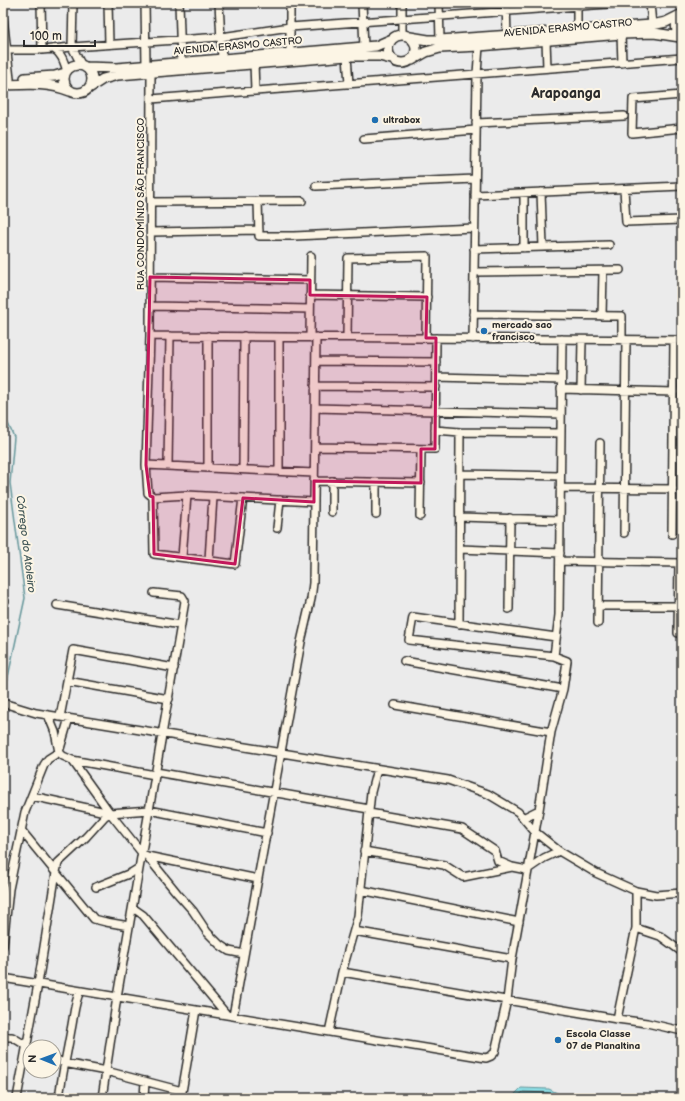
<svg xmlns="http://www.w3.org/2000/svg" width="685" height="1101" font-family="'Balsamiq Sans',sans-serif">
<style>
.water{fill:#8cdde4;stroke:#65969a}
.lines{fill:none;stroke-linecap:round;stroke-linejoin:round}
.shore{stroke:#527275;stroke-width:1}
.stream{stroke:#65969a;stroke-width:1.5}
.minor-casing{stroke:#2b2b2b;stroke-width:10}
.major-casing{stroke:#2b2b2b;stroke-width:12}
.minor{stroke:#fcf5e5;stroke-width:7}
.major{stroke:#fcf5e5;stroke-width:9}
.marked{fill:#c2185b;fill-opacity:0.2;stroke:#c2185b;stroke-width:3;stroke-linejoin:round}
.poi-dot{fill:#1f6fb2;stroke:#fcf5e5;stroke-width:1.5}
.labels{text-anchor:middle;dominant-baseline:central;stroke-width:4;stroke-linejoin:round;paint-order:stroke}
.street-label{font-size:10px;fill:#2b2b2b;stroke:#fcf5e5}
.poi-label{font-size:10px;font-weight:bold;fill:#2b2b2b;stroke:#fcf5e5;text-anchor:start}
.water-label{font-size:11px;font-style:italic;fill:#435859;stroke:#fcf5e5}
.district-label{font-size:14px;font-weight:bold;fill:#2b2b2b;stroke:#fcf5e5}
</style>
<rect width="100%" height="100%" fill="#ebebeb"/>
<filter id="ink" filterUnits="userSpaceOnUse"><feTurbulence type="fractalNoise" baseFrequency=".025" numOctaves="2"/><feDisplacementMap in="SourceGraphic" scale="8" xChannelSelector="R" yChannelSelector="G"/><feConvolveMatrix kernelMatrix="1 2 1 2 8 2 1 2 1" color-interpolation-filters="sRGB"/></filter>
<g filter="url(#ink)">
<path class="water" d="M521,1088L549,1089L567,1098H511Z"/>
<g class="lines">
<path class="shore" d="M516,1098L523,1092L548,1093L558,1098"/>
<path class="stream" d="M3,415L5,417L14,437L10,483L25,598L3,700"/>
<defs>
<path id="minor" d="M41,3L42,50
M73,3L72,47L82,66
M108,3L109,44
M145,3L146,65
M179,3L181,62
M219,3L222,59
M290,3V53
M362,3L364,47
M439,3L440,40
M506,3L507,36
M577,3V29
M650,3L652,25
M3,17L10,79
M621,34L622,63
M402,35V3
M546,40L547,68
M54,49C62,54 64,62 67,71
M3,50H42L72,47L221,37L290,27L622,3
M347,56L349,84
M254,63L255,91
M151,72L150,336L146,465L148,493L153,497L187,495L314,502
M682,95L633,99L632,133L682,128
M151,99L682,58
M476,123L624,116
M364,139L476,130
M316,186L475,179
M624,189L626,222L682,220
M541,192L543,247
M524,193V248
M475,195L682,186
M258,201L259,236H294L474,228
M151,202L302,201
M151,232L259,230
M474,249L609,245
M474,272L620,270
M150,277L310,280
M310,295L427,297
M150,306L310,309
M473,314L622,316V340
M602,316L603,271
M150,336L682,340
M208,336V467
M310,337L311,256
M347,337L348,258L427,256L426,338
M473,339L477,74L479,46
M316,361L436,362
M436,377L561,380
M315,386L436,387
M561,389L674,392
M581,390L582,340
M315,408L561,414
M435,430L460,432L561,433
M315,447L435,449L436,338
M146,465L314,473
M168,465L170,336
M243,469L244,336
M279,471V337
M460,474L560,476
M314,481L421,483
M376,482V514
M560,488L673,489
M153,497L154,554L235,564L243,498
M332,512V481
M420,516L421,449
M460,517L560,520
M277,528L280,500
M624,533L626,340
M672,534L674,340
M460,549L560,553
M182,557L187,495
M209,560L213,497
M560,561L682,563
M3,601H5
M57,605L181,625
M598,606H678
M509,609L510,518
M598,623L600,443
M459,624L460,432
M678,633L679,563
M554,656L559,615L562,339
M404,661L563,689
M67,681L169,699
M3,703L36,713L448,780L488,794L518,812L535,832L559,851L596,873L636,891L656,895L682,893
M395,705L551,732
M48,715L55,732L59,752L63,756L72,760L110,813L142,853L147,856L258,879
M60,717L73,650L174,668
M72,760L155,775
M156,772L369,809
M32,796L110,813
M369,813L462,829L495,851L498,861L512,867L527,870
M523,818L539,810
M21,830L94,919L106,922L129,926
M364,851L444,865L463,877L512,867
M147,856L177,893L193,911L207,932L220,945L229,951L244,954
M528,869L544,858L559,851
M96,887L131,873L139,868
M361,890L519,922
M133,908L143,915L227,1015
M636,928L660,936L682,952
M354,931L512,959
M3,946L9,889L18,846L25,812L44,765L48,759L59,752L69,718
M342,972L617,1019L647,1023L682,1031
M3,978L486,1058L491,1056L495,1052L507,1000L512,959L539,810L551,732L563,689L567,661L554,656L409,640L413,617L556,637
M233,1016L301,642L311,599L313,583L316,337
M617,1019L636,928V891
M329,1032L342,972L358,916L371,792L377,769
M3,1037H12L27,1046
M54,1059L64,1063L106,1071L182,1091
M17,1098L38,984L56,872L58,863L86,837L105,816L110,813L149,810L267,833
M59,1098C62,1075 67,1053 71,1030C74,1016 74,1004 80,991
M102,1098L117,997L185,601L182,596L154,593
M144,1098L145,1081
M181,1098L196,1010"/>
<path id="major" d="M682,14C675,21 674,31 682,38
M388 49a14 14 0 1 1 28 0a14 14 0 1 1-28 0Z
M410,37L428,40H440L652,25L666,22L680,15
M412,60L426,52L440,48L479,46L621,34L654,33L680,37
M64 79a14 14 0 1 1 28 0a14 14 0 1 1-28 0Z
M86,67L117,68L364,47L376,46L392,39
M25,78L55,76L65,73
M3,85C27,84 48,82 70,91
M89,88L103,79L118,75L347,56H379L391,59"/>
</defs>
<use href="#minor" class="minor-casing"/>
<use href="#major" class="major-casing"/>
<use href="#minor" class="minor"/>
<use href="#major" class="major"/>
</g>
</g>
<path class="marked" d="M150,277L310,280V295L427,297L426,338H436L435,449H421V483L314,481V502L243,498L235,564L154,554L153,497L150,496L146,465Z"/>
<g class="poi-dot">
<circle cx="375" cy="120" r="4"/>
<circle cx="484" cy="331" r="4"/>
<circle cx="558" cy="1040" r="4"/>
</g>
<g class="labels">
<g class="street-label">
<text transform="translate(568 28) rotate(-5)">AVENIDA ERASMO CASTRO</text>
<text transform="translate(238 46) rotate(-5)">AVENIDA ERASMO CASTRO</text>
<text transform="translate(141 204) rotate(-90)">RUA CONDOMÍNIO SÃO FRANCISCO</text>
</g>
<g class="poi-label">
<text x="383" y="120">ultrabox</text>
<text x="492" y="325">mercado sao<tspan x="492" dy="12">francisco</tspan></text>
<text x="566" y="1034">Escola Classe<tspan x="566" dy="12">07 de Planaltina</tspan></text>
</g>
<g class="water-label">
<text transform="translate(26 544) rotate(83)">Córrego do Atoleiro</text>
</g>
<g class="district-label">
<text x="566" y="93">Arapoanga</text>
</g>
</g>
<rect width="685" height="1101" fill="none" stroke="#fcf5e5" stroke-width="16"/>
<rect x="8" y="8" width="669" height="1085" fill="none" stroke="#2b2b2b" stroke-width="1.5" filter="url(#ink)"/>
<g transform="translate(42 1059) rotate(271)"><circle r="19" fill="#fcf5e5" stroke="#a8a49b"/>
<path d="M0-3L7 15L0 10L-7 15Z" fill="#1f6fb2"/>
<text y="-6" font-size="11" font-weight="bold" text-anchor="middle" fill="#2b2b2b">N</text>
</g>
<path d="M24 40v6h71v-6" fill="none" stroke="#2b2b2b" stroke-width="2"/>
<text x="30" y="40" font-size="12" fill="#2b2b2b" stroke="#fcf5e5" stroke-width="3" paint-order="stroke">100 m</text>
</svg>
